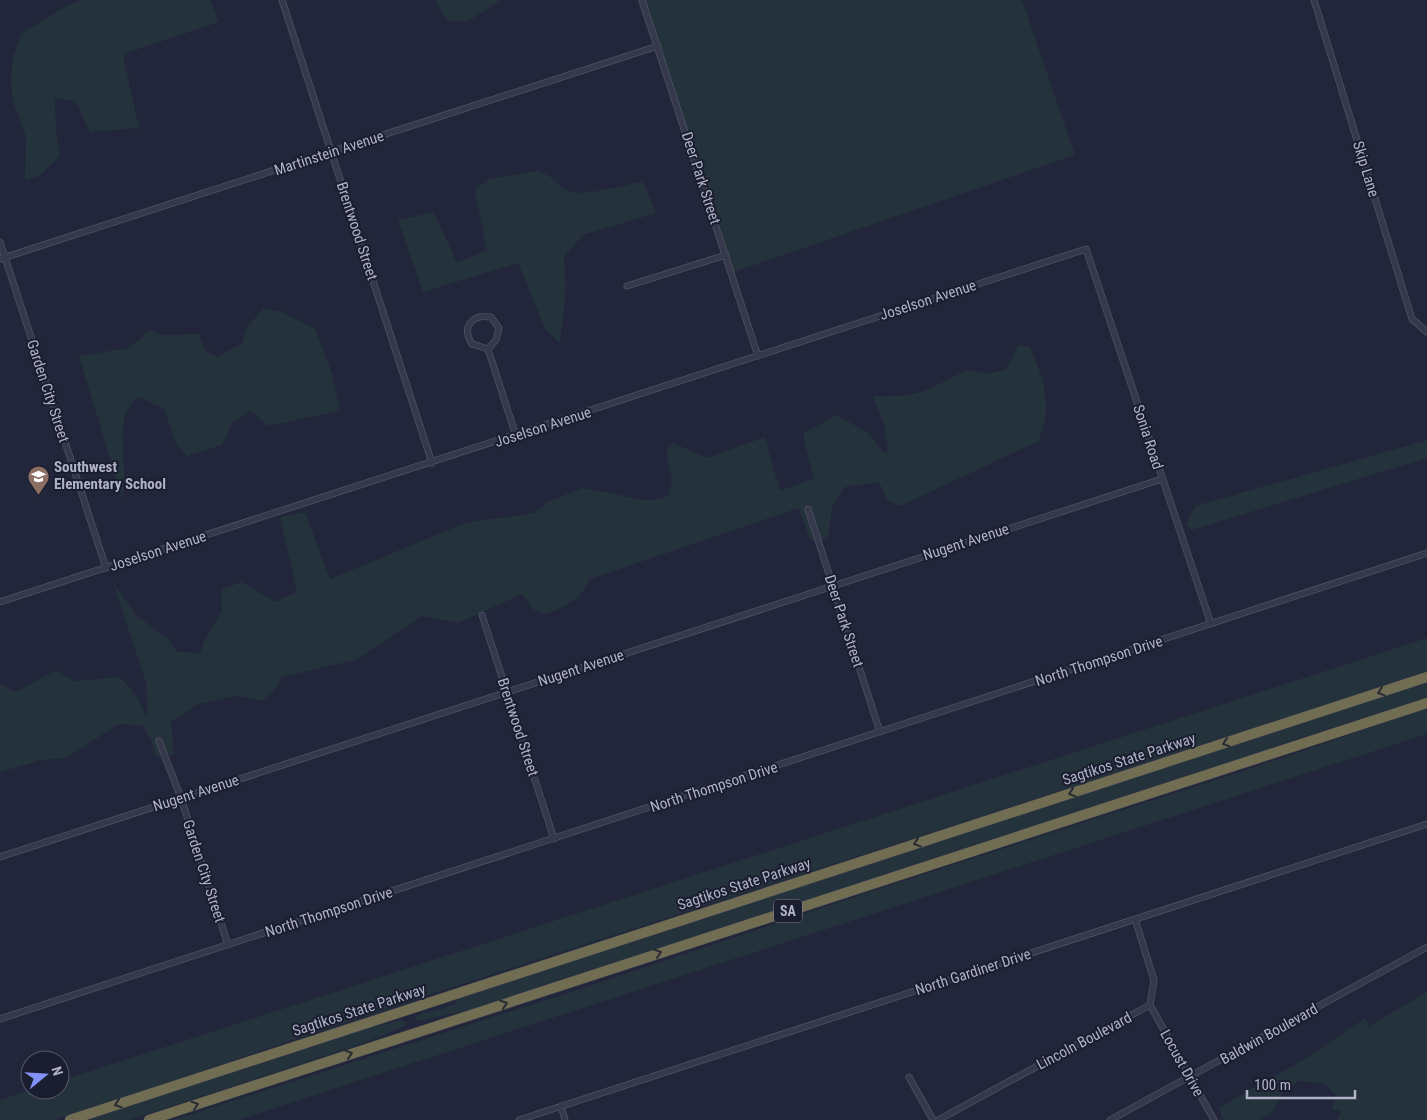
<svg xmlns="http://www.w3.org/2000/svg" width="1427" height="1120" font-family="'Roboto Condensed',sans-serif">
<style>
.green{fill:#24323b}
.lines{fill:none;stroke-linecap:round;stroke-linejoin:round}
.street-casing{stroke:#505365;stroke-width:7}
.highway-casing{stroke:#3d4052;stroke-width:11}
.street{stroke:#35394b;stroke-width:5.5}
.highway{stroke:#716d52;stroke-width:10}
.oneway{stroke:#282a34}
.labels{text-anchor:middle;dominant-baseline:central;stroke-width:4;stroke-linejoin:round;paint-order:stroke}
.shield{fill:#1b1e2f;stroke:#838699;stroke-width:1}
.shield-label{font-size:14px;font-weight:bold;fill:#b0b3c7}
.street-label{font-size:15px;fill:#b0b3c7;stroke:#1b1e2f}
.poi-label{font-size:15px;font-weight:bold;fill:#b0b3c7;stroke:#1b1e2f;text-anchor:start}
</style>
<rect width="100%" height="100%" fill="#22263a"/>
<path class="green" d="M81,0H210L219,22L123,54L139,128L90,132L75,101L55,98L56,129L60,156L39,176L25,180L26,137L14,104L11,88L12,61L21,34L61,9Z
M435,0H501L467,22L447,21Z
M637,0H1022L1075,155L731,273Z
M536,171C555,175 557,187 569,191C587,197 624,185 643,181L656,213L583,235L564,257L566,288L560,343L545,329L518,263L423,292L398,220L434,212L457,263L487,250L475,190L488,179Z
M264,308L282,312L315,329L332,373L340,411L268,426L250,410L232,423L222,445L187,456L175,441L164,409L138,397C134,401 128,407 126,413C118,437 128,471 122,498L79,356L129,348L150,330L163,335L199,334L205,350L217,357L242,343L247,327Z
M1018,345L1029,346C1039,365 1048,392 1046,414C1045,423 1041,432 1039,441L900,506L887,500L879,482L845,487L832,507L828,539L810,540L799,508L590,579C579,602 568,605 546,614L534,610L522,594L458,623L422,616L356,660L282,677L275,690L263,701L236,696L199,704L171,722L174,754L156,757L151,741L143,726L119,724L66,758L42,760L0,772V684L16,692L56,670L74,681L119,677L134,692L147,717L146,682L113,583L137,616L168,639L177,651L200,654L204,641L222,611V589L242,582L275,602L297,592L280,517L305,512L330,579L465,523L534,513L549,501L584,488L649,501L669,496L672,479L666,449L673,443L707,458L765,437L780,491L814,478L804,442V433L837,415L868,433L885,453L888,448L884,425L873,396C917,398 929,390 966,370L988,374L1007,369Z
M1427,440V458L1192,530L1186,524L1195,506Z
M1427,638V672L444,990L54,1120H0V1100L31,1090H60V1081Z
M1427,682V697L473,1009L420,1021L414,1019L418,1015L456,1004L455,1001L460,999L459,997Z
M1427,708V734L238,1120H173L580,989L884,887L1246,770Z
M1427,992V1120H1336L1342,1111L1332,1109L1336,1095L1324,1083L1299,1081L1283,1092L1273,1111L1260,1120H1224L1218,1108L1305,1059L1365,1018L1369,1026Z
M401,1020L406,1022L405,1026L364,1043L130,1120H86L355,1031Z"/>
<g class="lines">
<defs>
<path id="street" d="M282,0L432,463
M642,0L758,356
M1314,0L1412,319L1427,332
M0,242L106,568
M0,259L658,46
M627,286L726,255
M488,349L472,344C461,327 472,314 491,317L499,328L496,340L488,349L516,436
M808,509L880,732
M0,602L1086,249L1211,624
M482,615L554,839
M159,741L181,798L228,945
M0,857L1162,479
M1150,1005L1214,1120
M0,1019L1427,553
M909,1077L933,1120
M561,1106L565,1120
M519,1120L1427,824
M938,1120L1150,1005L1154,980L1135,919
M1110,1120L1427,947"/>
<path id="highway" d="M70,1120L1427,677
M149,1120L1427,703"/>
</defs>
<use href="#street" class="street-casing"/>
<use href="#highway" class="highway-casing"/>
<use href="#street" class="street"/>
<use href="#highway" class="highway"/>
</g>
<defs><path id="oneway-chevron" d="M-2-3.5L2.5 0L-2 3.5" fill="none" stroke-width="1.6" stroke-linecap="round" stroke-linejoin="round" transform="scale(1.25)"/></defs>
<g class="oneway">
<use href="#oneway-chevron" transform="translate(1381 692) rotate(162)"/>
<use href="#oneway-chevron" transform="translate(1226 743) rotate(162)"/>
<use href="#oneway-chevron" transform="translate(1072 793) rotate(162)"/>
<use href="#oneway-chevron" transform="translate(917 843) rotate(162)"/>
<use href="#oneway-chevron" transform="translate(658 953) rotate(-18)"/>
<use href="#oneway-chevron" transform="translate(504 1004) rotate(-18)"/>
<use href="#oneway-chevron" transform="translate(349 1054) rotate(-18)"/>
<use href="#oneway-chevron" transform="translate(118 1104) rotate(162)"/>
<use href="#oneway-chevron" transform="translate(195 1105) rotate(-18)"/>
</g>
<defs>
<symbol id="school-pin" viewBox="-11 -11 22 30"><path d="M0 17L-7.5 6A9.5 9.5 0 1 1 7.5 6Z" fill="#8d6e63" stroke="#1b1e2f"/><path d="M0-5L7-2L0 1L-7-2ZM-4 1L0 2.5L4 1V4Q0 6-4 4Z" fill="#fff"/></symbol>
</defs>
<g fill-rule="evenodd">
<use href="#school-pin" x="26" y="464" width="25" height="34"/>
</g>
<g class="labels">
<rect class="shield" x="774" y="899.5" width="28" height="23" rx="4"/>
<g class="shield-label">
<text x="788" y="911">SA</text>
</g>
<g class="street-label">
<text transform="translate(329 153) rotate(-18)">Martinstein Avenue</text>
<text transform="translate(1366 169) rotate(73)">Skip Lane</text>
<text transform="translate(701 178) rotate(72)">Deer Park Street</text>
<text transform="translate(357 231) rotate(72)">Brentwood Street</text>
<text transform="translate(928 300) rotate(-18)">Joselson Avenue</text>
<text transform="translate(48 391) rotate(72)">Garden City Street</text>
<text transform="translate(543 427) rotate(-18)">Joselson Avenue</text>
<text transform="translate(1148 437) rotate(72)">Sonia Road</text>
<text transform="translate(966 542) rotate(-18)">Nugent Avenue</text>
<text transform="translate(158 551) rotate(-18)">Joselson Avenue</text>
<text transform="translate(844 621) rotate(72)">Deer Park Street</text>
<text transform="translate(1099 661) rotate(-18)">North Thompson Drive</text>
<text transform="translate(581 668) rotate(-18)">Nugent Avenue</text>
<text transform="translate(518 727) rotate(72)">Brentwood Street</text>
<text transform="translate(1129 759) rotate(-18)">Sagtikos State Parkway</text>
<text transform="translate(714 787) rotate(-18)">North Thompson Drive</text>
<text transform="translate(196 793) rotate(-18)">Nugent Avenue</text>
<text transform="translate(204 871) rotate(72)">Garden City Street</text>
<text transform="translate(744 884) rotate(-18)">Sagtikos State Parkway</text>
<text transform="translate(329 912) rotate(-18)">North Thompson Drive</text>
<text transform="translate(973 972) rotate(-18)">North Gardiner Drive</text>
<text transform="translate(359 1010) rotate(-18)">Sagtikos State Parkway</text>
<text transform="translate(1269 1034) rotate(-29)">Baldwin Boulevard</text>
<text transform="translate(1084 1041) rotate(-28)">Lincoln Boulevard</text>
<text transform="translate(1182 1063) rotate(61)">Locust Drive</text>
</g>
<g class="poi-label">
<text x="54" y="467">Southwest<tspan x="54" dy="17">Elementary School</tspan></text>
</g>
</g>
<g transform="translate(45 1075) rotate(72)"><circle r="24" fill="#1b1e2f" stroke="#575a6c"/>
<path d="M0-4L9 19L0 12L-9 19Z" fill="#8492f8"/>
<text y="-8" font-size="14" font-weight="bold" text-anchor="middle" fill="#b0b3c7">N</text>
</g>
<path d="M1247 1090v8h108v-8" fill="none" stroke="#b0b3c7" stroke-width="2.5"/>
<text x="1254" y="1090" font-size="15" fill="#b0b3c7" stroke="#1b1e2f" stroke-width="4" paint-order="stroke">100 m</text>
</svg>
